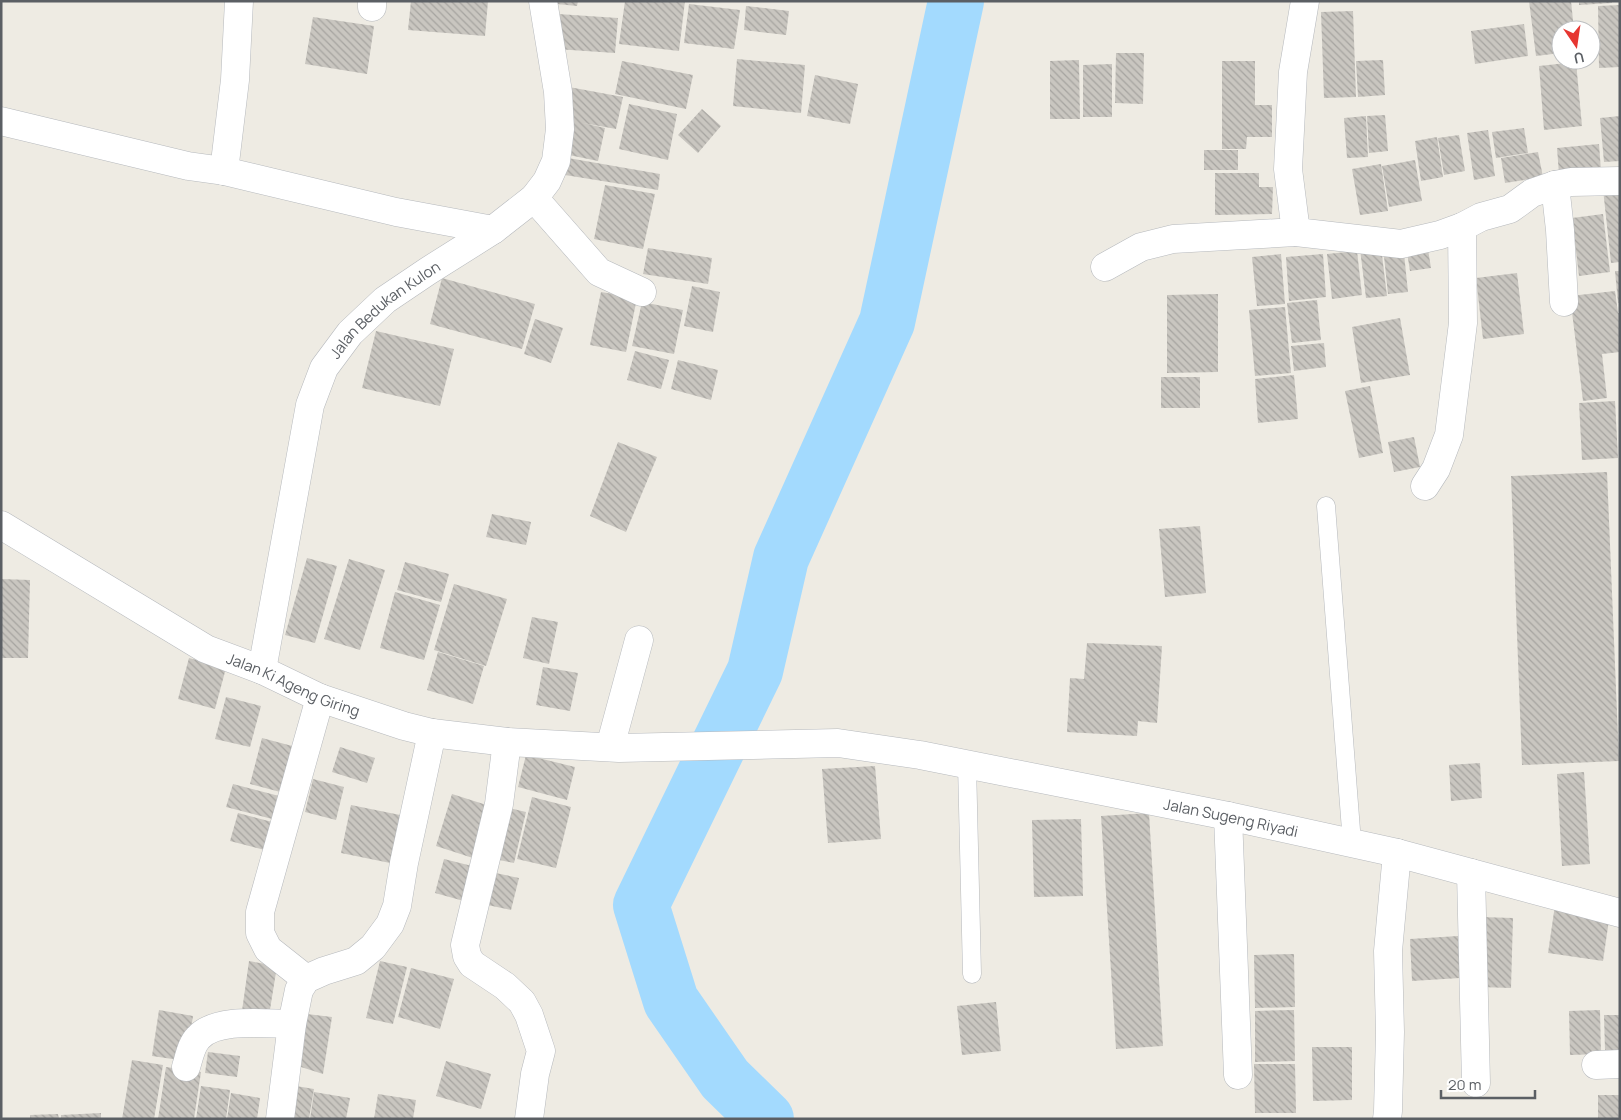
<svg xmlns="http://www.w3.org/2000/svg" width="1621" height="1120" font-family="Manrope,sans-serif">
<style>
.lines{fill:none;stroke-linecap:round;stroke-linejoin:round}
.river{stroke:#a3dafe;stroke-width:56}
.building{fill:url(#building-back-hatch)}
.service-casing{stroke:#b6b9bd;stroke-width:19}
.minor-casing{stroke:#b6b9bd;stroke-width:29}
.tertiary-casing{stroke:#b6b9bd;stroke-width:29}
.service{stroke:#fff;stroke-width:18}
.minor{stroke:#fff;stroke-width:28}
.tertiary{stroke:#fff;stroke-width:28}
.labels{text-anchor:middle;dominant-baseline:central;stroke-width:4;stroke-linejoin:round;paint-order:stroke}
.street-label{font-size:15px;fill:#5b5f64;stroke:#fff}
</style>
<defs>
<pattern id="building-back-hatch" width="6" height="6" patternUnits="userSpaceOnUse" patternTransform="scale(1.25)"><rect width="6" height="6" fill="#c9c6c0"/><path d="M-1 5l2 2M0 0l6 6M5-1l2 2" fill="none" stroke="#a6a4a0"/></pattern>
</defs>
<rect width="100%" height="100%" fill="#eeebe3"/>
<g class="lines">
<path class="river" d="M766,1119L725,1079L671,1001L641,905L755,671L781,558L887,322L956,1"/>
</g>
<path class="building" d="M411,1H488L485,36L408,30Z
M547,1H578L577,6L547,3Z
M625,1H685L679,51L619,44Z
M1529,1H1571L1574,30H1561V53L1536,56Z
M1579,1H1612V3L1579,5Z
M689,4L740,10L734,49L684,43Z
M1620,5V67L1599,68L1598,6Z
M746,6L789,11L786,35L744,30Z
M1353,11L1356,97L1324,98L1321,12Z
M558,14L618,18L615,53L556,49Z
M313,17L374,26L367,74L305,64Z
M1524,24L1528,56L1475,64L1471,31Z
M1116,53H1144L1143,104L1115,103Z
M737,59L805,65L801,113L733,106Z
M1079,60L1080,119H1050V61Z
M1383,60L1385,95L1358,97L1356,61Z
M622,61L693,75L686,109L615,94Z
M1222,61H1255V105H1272V137H1247L1246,149H1222Z
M1576,62L1582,126L1544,130L1539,66Z
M1112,64V117H1083V65Z
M815,75L858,84L850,124L807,116Z
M569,87L623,97L616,129L583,123L605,128L598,161L559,153Z
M629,104L677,114L668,160L619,149Z
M702,109L721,126L698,153L678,135Z
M1385,115L1388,151L1369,153L1367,116Z
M1366,116L1368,157L1347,158L1344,118Z
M1620,116V161L1604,162L1600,118Z
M1524,128L1528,153L1496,158L1492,132Z
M1488,130L1495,176L1474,180L1467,133Z
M1459,135L1465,171L1444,175L1438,138Z
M1437,137L1443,177L1421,181L1415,141Z
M1599,144L1601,171L1559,174L1557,148Z
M1204,150H1238V170H1204Z
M1538,152L1543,177L1505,183L1501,158Z
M568,158L660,174L658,190L565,175Z
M1415,160L1422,201L1389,207L1382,166Z
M1381,164L1388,211L1360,215L1352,169Z
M1215,173H1259V187H1273L1272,214L1215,215Z
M605,185L655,194L643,249L594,239Z
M1620,187V262L1611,263L1603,189Z
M1603,214L1610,272L1579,276L1572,218Z
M1427,243L1431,268L1410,271L1406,246Z
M1403,244L1408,292L1388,294L1383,247Z
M1381,247L1387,296L1366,298L1360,249Z
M648,248L712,258L708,284L643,274Z
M1357,251L1362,295L1332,299L1327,254Z
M1281,254L1285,304L1257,306L1252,257Z
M1323,254L1326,297L1289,301L1286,257Z
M1615,271H1620V303H1618Z
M1517,273L1524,334L1483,339L1476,278Z
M442,278L535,304L522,349L430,324Z
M692,286L720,292L713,332L684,326Z
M1615,291L1618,313H1620V352L1602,354L1607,398L1583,401L1570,296Z
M601,292L637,298L626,352L590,345Z
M1218,294V372L1167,373V295Z
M1317,300L1321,340L1292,343L1287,303Z
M642,302L683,310L674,354L632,346Z
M1285,307L1291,373L1255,376L1249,310Z
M1400,318L1410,375L1361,383L1352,327Z
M535,319L563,328L551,363L524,354Z
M376,331L454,349L440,406L362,388Z
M1324,343L1326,367L1294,371L1291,346Z
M635,351L669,360L661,389L627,380Z
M678,360L718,370L711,400L671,389Z
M1294,375L1298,419L1258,423L1255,379Z
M1161,377H1200V408H1161Z
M1370,386L1383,453L1359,458L1345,391Z
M1615,401L1618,458L1582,460L1579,403Z
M1414,437L1420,467L1394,472L1388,442Z
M618,442L657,457L626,532L590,516Z
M1607,472L1619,761L1522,765L1511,476Z
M492,514L531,522L526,545L486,537Z
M1200,526L1206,593L1165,597L1159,529Z
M307,558L337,566L315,643L285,635Z
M349,559L385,570L360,650L324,639Z
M405,562L449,574L441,602L397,590Z
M1,579L30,580L28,658H1Z
M454,584L507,599L486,666L434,650Z
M395,592L440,605L424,660L380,648Z
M532,617L558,622L549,664L523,658Z
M1087,643L1162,646L1157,723L1138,721L1137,736L1067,732L1070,678L1084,679Z
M438,652L484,666L473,704L427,690Z
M189,658L226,668L215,709L178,699Z
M543,667L578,673L570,711L536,705Z
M226,697L261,706L250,747L215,739Z
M262,738L296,747L284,793L250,784Z
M340,747L375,758L367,783L332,772Z
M526,755L575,767L567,800L518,787Z
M1480,763L1482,798L1451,801L1449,765Z
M875,766L881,839L828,843L822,769Z
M1584,772L1590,864L1562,866L1557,774Z
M313,779L344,787L336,820L305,812Z
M233,784L283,797L276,820L226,807Z
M452,794L496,808L479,860L436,846Z
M532,797L571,807L556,868L517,859Z
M351,805L405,816L395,864L341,853Z
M501,806L526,812L514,863L490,858Z
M238,813L276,823L269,851L230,841Z
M1149,813L1163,1046L1116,1049L1101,816Z
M1081,819L1083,896L1034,897L1032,820Z
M444,859L480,868L471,903L435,893Z
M486,871L519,878L511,910L478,903Z
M1555,905L1610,913L1603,961L1548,953Z
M1481,917L1513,918L1511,988L1479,987Z
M1458,936L1460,978L1412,981L1410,939Z
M1294,954L1295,1007L1255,1008L1254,955Z
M249,961L277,966L268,1022L241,1018Z
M380,961L407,967L393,1024L366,1018Z
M411,968L454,979L440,1029L398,1017Z
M996,1002L1001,1051L962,1055L957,1006Z
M159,1010L193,1016L186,1061L152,1056Z
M1294,1010L1295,1061L1255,1062V1011Z
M1600,1010L1601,1054L1570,1055L1569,1011Z
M307,1014L332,1017L323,1074L301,1067Z
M1604,1015H1620V1050H1605Z
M1312,1047H1352V1100L1313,1101Z
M208,1052L240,1056L237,1077L205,1073Z
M132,1060L163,1065L154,1119H122Z
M446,1061L491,1074L481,1109L436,1096Z
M1254,1064H1295L1296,1113H1255Z
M166,1067L201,1072L194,1119H158Z
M201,1086L230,1090L226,1119H196Z
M296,1086L314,1089L309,1119H289Z
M314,1092L350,1098L346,1119H310Z
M231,1093L260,1098L257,1119H227Z
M378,1094L416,1100L413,1119H374Z
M1598,1095H1620V1119H1598Z
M101,1113V1119H61V1115Z
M58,1114L59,1119H30V1115Z"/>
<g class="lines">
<defs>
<path id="service" d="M1326,506L1352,843
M967,764L972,974"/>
<g id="minor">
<path d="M1305,1L1293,72L1288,169L1296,232L1401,244L1440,235L1462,227"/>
<path d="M372,7V1"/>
<path d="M1,121L188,166L224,171L396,212L493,230"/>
<path d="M224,171L235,80L239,1"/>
<path d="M1555,185L1560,230L1564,302"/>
<path d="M534,198L599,272L642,292"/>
<path d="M1105,267L1141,247L1173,239L1296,232"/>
<path d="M1425,486L1436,469L1449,435L1463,323L1462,227L1481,217L1510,209L1532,193L1555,185L1571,182L1620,181"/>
<path id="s1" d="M262,670L310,405L324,368L350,333L385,300L428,271L493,230L534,198L547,181L556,161L560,129L558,92L543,1"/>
<path d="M507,742L499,804L465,945L467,956L472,964L505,986L522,1002L529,1015L541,1051L535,1074L529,1119"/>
<path d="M610,747L639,640"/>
<path d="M1228,816L1238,1075"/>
<path d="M1471,873L1476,1083"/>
<path d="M306,979L268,949L260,933V912L320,698"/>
<path d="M1596,1065L1620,1064"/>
<path d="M186,1067C189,1058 191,1045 198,1038C216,1017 266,1024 292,1024L299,990L306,979L324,971L356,961L373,947L390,924L397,906L404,863L432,733"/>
<path d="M280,1119L292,1024"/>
<path d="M1387,1119L1388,1111L1390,1032L1388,951L1397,853"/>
</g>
<g id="tertiary">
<path id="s2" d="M1,525L206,649L262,670L320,698L404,726L432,733L507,742L619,748L838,743L920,755L1228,816L1397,853L1620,913"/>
</g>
</defs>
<use href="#service" class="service-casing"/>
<use href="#minor" class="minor-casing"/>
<use href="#tertiary" class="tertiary-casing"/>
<use href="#service" class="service"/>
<use href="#minor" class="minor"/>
<use href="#tertiary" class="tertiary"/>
</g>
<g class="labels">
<g class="street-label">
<text stroke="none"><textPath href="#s1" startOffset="394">Jalan Bedukan Kulon</textPath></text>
<text stroke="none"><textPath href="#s2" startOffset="334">Jalan Ki Ageng Giring</textPath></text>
<text stroke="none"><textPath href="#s2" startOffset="1288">Jalan Sugeng Riyadi</textPath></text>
</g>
</g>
<rect width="1621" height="1120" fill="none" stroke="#5b5f64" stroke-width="5"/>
<g transform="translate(1576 45) rotate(167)"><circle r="24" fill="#ffffff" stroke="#bdbfc1"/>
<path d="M0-4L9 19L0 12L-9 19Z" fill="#e63631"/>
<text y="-8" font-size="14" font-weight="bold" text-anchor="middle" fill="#5b5f64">U</text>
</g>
<path d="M1441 1090v8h94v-8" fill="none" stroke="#5b5f64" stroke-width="2.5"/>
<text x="1448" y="1090" font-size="15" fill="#5b5f64" stroke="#ffffff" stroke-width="4" paint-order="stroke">20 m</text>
</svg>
